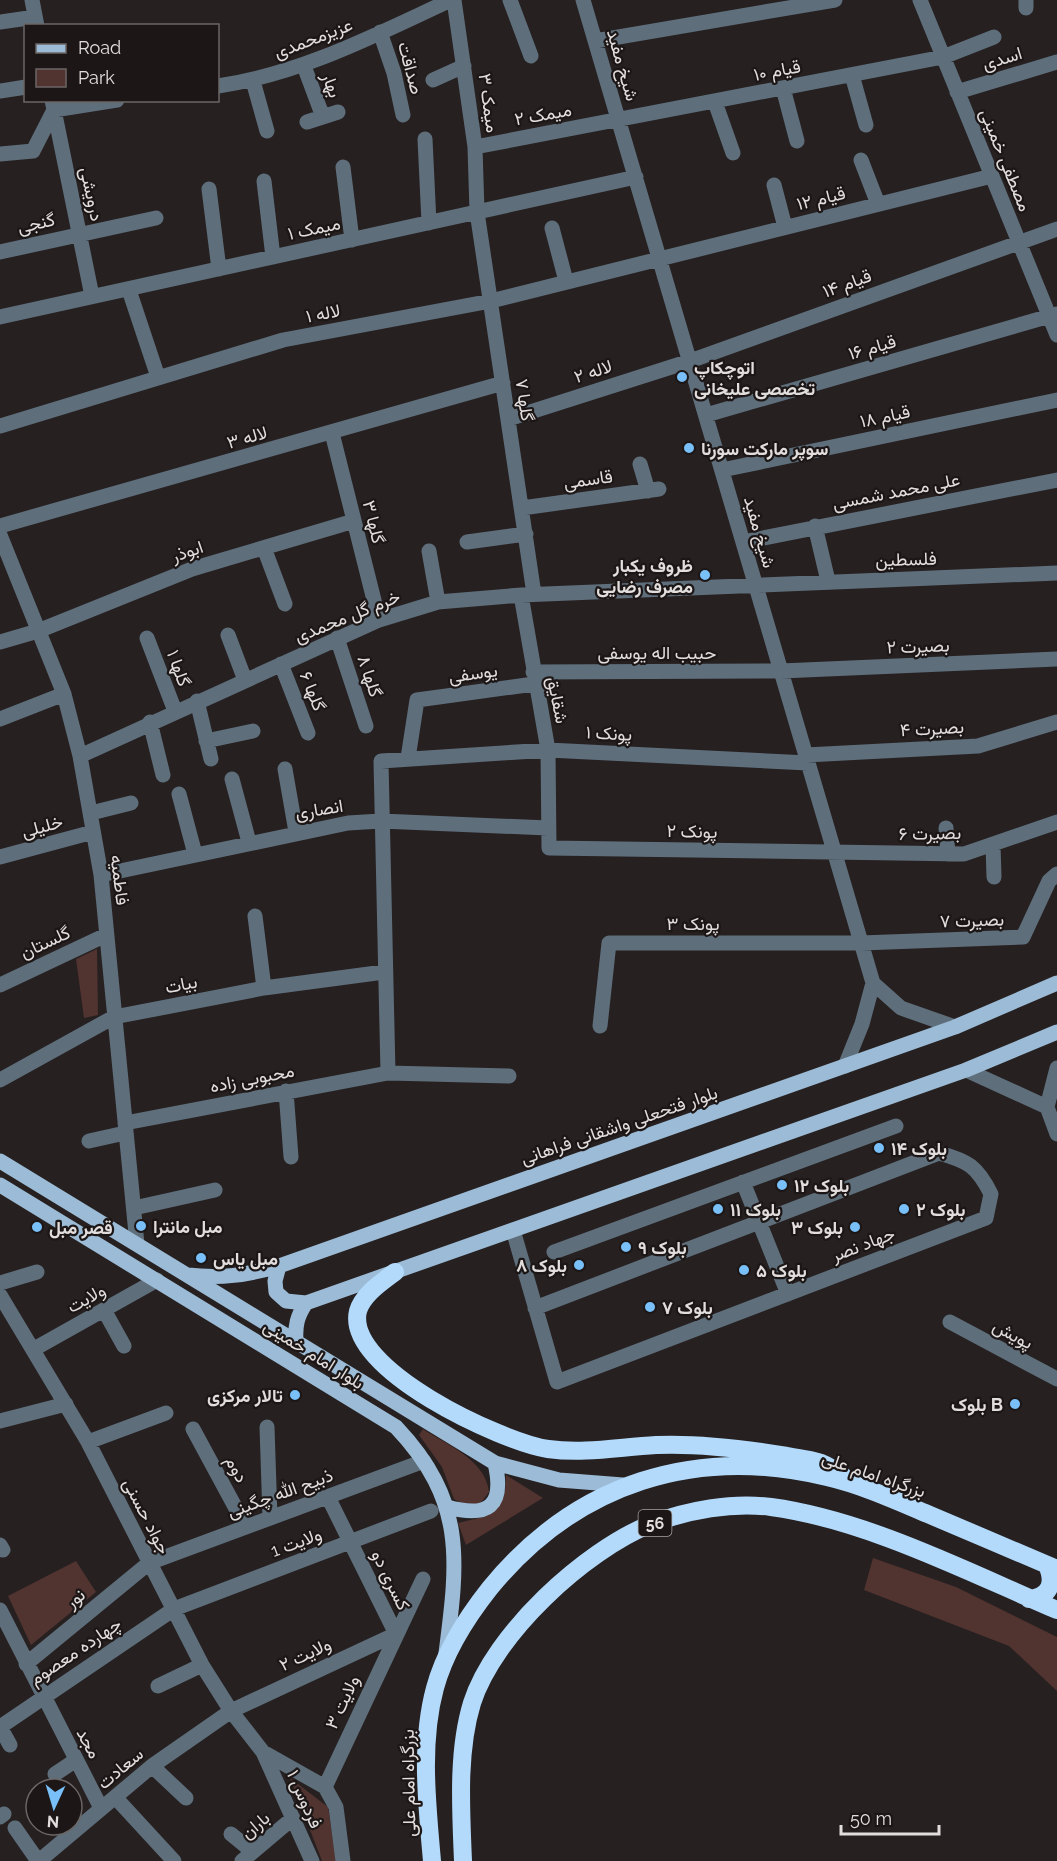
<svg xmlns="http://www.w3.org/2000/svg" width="1057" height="1861" font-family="Raleway,Vazirmatn,sans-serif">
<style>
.green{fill:#513330}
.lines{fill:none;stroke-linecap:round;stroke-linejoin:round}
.minor{stroke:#5e6e7b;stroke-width:15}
.major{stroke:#9bbbd6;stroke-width:15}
.highway{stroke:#b3dafb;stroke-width:18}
.poi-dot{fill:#79bff8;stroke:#1c1716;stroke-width:2}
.labels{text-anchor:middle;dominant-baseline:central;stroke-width:4.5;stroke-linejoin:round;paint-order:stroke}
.shield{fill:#1c1716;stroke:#a7a2a2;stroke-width:1.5}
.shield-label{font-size:16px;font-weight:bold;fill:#e2dede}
.street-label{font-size:18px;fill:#e2dede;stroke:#1c1716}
.poi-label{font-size:18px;font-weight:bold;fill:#e2dede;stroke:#1c1716;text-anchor:start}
</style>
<rect width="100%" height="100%" fill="#262020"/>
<path class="green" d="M97,949L98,1015L84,1018L76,959Z
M423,1429C447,1445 486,1460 489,1492L480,1504H463L454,1499L442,1467L419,1435Z
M506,1475L543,1498L466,1545L458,1523C491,1515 506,1514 506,1475Z
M873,1558L956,1587L1057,1637V1691L1009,1646L864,1590Z
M76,1561L96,1592L31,1645L8,1596Z
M290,1778L328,1807L336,1861H322Z"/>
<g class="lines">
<path class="minor" d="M32,0L37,26
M454,0L475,147L477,212L534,594
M510,0L531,56
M583,0L873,983L901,1008L955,1027
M920,0L1057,335
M1026,8V0
M0,22L35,17
M380,32L394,73L403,115
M595,41L835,0
M304,66L323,117
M852,75L866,125
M433,80L464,66
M253,81L267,131
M218,86C301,74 375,35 451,0
M783,88L797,141
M0,91L26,87
M957,92L1057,62
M52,100L92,296
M715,102L733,153
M307,122L338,112
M425,139L429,223
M475,147L943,57L994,37
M0,154L33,151L54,110L117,100
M861,160L878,204
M343,167L352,240
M264,181L273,257
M774,185L785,227
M209,189L219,269
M552,228L566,281
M0,252L156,218
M130,293L158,377
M0,317L636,177
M706,415L1057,314
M508,419L690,361L1057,229
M0,426L283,340L491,301L992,176
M332,433L379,620
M640,464L648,491
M722,470L1057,400
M522,508L659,489
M0,526L503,383
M815,526L828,581
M0,535L64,694L80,756L101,875L137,1244
M467,542L526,534
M743,542L1057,480
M264,548L285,604
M429,551L438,602
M521,595L548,750L549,848L964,854L1057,822
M228,635L245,680
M147,638L175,711
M337,638L366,726
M0,642L38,631L192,569L354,521
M281,664L308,733
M533,672L781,671L1057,659
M197,701L211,759
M0,719L64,694
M150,722L163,775
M206,741L253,731
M806,755L978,746L1057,722
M80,756L379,620L438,602L521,595L1057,573
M408,758L417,700L534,684
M285,769L296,832
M232,779L249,842
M179,794L195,854
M91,813L131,803
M946,828L948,854
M993,845L994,877
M0,857L93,832
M101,875L348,823L381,821L548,828
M255,916L264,988
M0,985L106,935
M600,1026L609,943H861L1023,937L1049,881L1057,874
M845,1066L862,1024L873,983
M1057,1068L1047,1107L1057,1134
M966,1070L1047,1107
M388,1073L381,761L548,750L808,763
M0,1080L114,1017L264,988L384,972
M286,1091L291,1157
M125,1123L388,1073L509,1076
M89,1141L125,1133
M743,1182L788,1294
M134,1208L215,1190
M513,1230L557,1382L986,1218L991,1194C977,1166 968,1161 939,1153L535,1308
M554,1252L896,1126
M0,1283L37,1272
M0,1295L88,1442L202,1665L231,1711L263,1752L312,1861
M104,1310L124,1346
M950,1322L1057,1379
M34,1349L157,1280
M0,1421L66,1404
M267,1427L270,1517
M193,1429L246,1527
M88,1442L166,1413
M328,1497L396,1634
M0,1545L3,1550
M0,1610L101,1808
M26,1664L149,1563L424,1461
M158,1686L202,1665
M0,1727L174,1609L431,1511
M0,1727L10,1745
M263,1752L325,1787L336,1807L343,1861
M152,1766L186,1798
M55,1774L76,1760
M325,1787L423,1579
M115,1797L174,1861
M0,1817L4,1814
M15,1828L38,1861
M231,1834L253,1852
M39,1861L152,1766L231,1711L396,1634
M242,1861L293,1818"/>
<path class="major" d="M0,1161L495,1463L559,1480L623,1485
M0,1185L396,1427C466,1501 458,1560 446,1653
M279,1266L275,1281L276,1292L286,1301L306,1303
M188,1275C221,1279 247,1275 279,1266L955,1027L1057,983
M296,1341C295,1326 297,1316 306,1303L966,1070L1057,1032
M447,1507C488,1518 505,1507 495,1463"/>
<path class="highway" d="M395,1272C382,1282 363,1294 358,1311C344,1369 502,1442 548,1449C585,1454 619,1447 656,1445C700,1443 745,1449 787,1456C797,1458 809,1459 818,1462C827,1464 835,1471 842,1475
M1029,1599C1050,1597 1055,1583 1047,1565
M432,1861C427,1804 420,1743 435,1688C445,1651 467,1617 490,1588C576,1483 695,1445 827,1477C862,1485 897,1501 930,1515C972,1533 1015,1551 1057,1569
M463,1861C461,1810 457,1752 472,1703C494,1634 584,1551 651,1524C688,1510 732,1502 771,1507C867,1520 968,1572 1057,1610"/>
</g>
<g class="poi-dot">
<circle cx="682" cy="377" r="6"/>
<circle cx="689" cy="448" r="6"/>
<circle cx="705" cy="575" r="6"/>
<circle cx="879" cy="1148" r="6"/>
<circle cx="782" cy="1185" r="6"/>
<circle cx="718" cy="1209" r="6"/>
<circle cx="904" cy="1209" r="6"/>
<circle cx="141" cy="1226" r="6"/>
<circle cx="37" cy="1227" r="6"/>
<circle cx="855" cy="1227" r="6"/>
<circle cx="626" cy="1247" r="6"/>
<circle cx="201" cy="1258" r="6"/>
<circle cx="579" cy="1265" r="6"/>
<circle cx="744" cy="1270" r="6"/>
<circle cx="650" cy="1307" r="6"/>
<circle cx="295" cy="1395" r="6"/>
<circle cx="1015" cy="1404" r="6"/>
</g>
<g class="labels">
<rect class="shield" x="638.5" y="1510" width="33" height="26" rx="4.5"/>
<g class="shield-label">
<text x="655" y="1523">56</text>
</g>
<g class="street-label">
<text transform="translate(313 38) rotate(-21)">عزیزمحمدی</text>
<text transform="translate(1002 58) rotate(-17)">اسدی</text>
<text transform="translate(623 65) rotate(74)">شیخ مفید</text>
<text transform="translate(411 68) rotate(75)">صداقت</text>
<text transform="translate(777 70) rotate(-11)">قیام ۱۰</text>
<text transform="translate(332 85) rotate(70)">بهار</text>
<text transform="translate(489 103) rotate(82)">میمک ۳</text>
<text transform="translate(543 114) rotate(-10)">میمک ۲</text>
<text transform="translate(1006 160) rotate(68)">مصطفی خمینی</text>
<text transform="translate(92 194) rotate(78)">درویشی</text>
<text transform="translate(821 198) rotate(-14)">قیام ۱۲</text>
<text transform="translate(36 223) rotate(-13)">گنجی</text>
<text transform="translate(314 228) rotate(-12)">میمک ۱</text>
<text transform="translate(847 283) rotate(-20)">قیام ۱۴</text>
<text transform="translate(323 313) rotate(-11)">لاله ۱</text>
<text transform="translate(872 347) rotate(-16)">قیام ۱۶</text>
<text transform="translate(593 371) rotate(-18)">لاله ۲</text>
<text transform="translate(525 400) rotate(82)">گلها ۷</text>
<text transform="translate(885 416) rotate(-12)">قیام ۱۸</text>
<text transform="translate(247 437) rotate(-16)">لاله ۳</text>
<text transform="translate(588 479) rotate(-8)">قاسمی</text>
<text transform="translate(896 491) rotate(-11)">علی محمد شمسی</text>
<text transform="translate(374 522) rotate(76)">گلها ۳</text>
<text transform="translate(760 532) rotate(74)">شیخ مفید</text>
<text transform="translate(187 551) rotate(-19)">ابوذر</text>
<text transform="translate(906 559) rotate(-2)">فلسطین</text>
<text transform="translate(347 616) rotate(-22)">خرم گل محمدی</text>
<text transform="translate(918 646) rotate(-2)">بصیرت ۲</text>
<text x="657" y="652">حبیب اله یوسفی</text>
<text transform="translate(179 668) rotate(70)">گلها ۱</text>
<text transform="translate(473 673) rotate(-8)">یوسفی</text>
<text transform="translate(370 676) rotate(72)">گلها ۸</text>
<text transform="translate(313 691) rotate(68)">گلها ۶</text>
<text transform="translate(558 700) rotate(79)">شقایق</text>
<text transform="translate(932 728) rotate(-3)">بصیرت ۴</text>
<text transform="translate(609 733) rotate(3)">پونک ۱</text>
<text transform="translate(319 809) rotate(-9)">انصاری</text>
<text transform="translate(42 826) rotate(-15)">خلیلی</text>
<text transform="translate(692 831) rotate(1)">پونک ۲</text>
<text transform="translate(930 833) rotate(-1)">بصیرت ۶</text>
<text transform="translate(120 880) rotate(83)">فاطمیه</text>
<text transform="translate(972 920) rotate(-2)">بصیرت ۷</text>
<text x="693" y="923">پونک ۳</text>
<text transform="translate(45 942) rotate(-25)">گلستان</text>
<text transform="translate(181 984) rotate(-11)">بیات</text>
<text transform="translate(252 1078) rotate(-11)">محبوبی زاده</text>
<text transform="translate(619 1125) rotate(-19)">بلوار فتحعلی واشقانی فراهانی</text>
<text transform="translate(863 1244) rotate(-21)">جهاد نصر</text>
<text transform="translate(86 1298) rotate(-29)">ولایت</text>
<text transform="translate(1013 1334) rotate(28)">پویش</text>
<text transform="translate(314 1354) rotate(32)">بلوار امام خمینی</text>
<text transform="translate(237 1469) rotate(62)">دوم</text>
<text transform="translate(874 1474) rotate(19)">بزرگراه امام علی</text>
<text transform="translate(280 1493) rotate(-20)">ذبیح الله چگینی</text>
<text transform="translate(147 1516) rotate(63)">جواد حسنی</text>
<text transform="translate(296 1542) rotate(-20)">ولایت 1</text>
<text transform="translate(391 1580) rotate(64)">کسری دو</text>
<text transform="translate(75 1598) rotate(-39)">نور</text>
<text transform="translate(75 1651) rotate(-34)">چهارده معصوم</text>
<text transform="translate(305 1654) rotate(-25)">ولایت ۲</text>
<text transform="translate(342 1702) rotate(-65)">ولایت ۳</text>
<text transform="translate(89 1743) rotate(62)">مجد</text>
<text transform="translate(120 1768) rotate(-40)">سعادت</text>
<text transform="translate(408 1783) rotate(-91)">بزرگراه امام علی</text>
<text transform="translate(305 1799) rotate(66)">فردوس ۱</text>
<text transform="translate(255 1825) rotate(-40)">باران</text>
</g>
<g class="poi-label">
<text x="694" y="367">اتوچکاپ<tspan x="694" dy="21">تخصصی علیخانی</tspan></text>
<text x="701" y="448">سوپر مارکت سورنا</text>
<text x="693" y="565" text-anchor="end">ظروف یکبار<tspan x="693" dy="21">مصرف رضایی</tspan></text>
<text x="891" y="1148">بلوک ۱۴</text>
<text x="794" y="1185">بلوک ۱۲</text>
<text x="730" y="1209">بلوک ۱۱</text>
<text x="916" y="1209">بلوک ۲</text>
<text x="153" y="1226">مبل مانترا</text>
<text x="49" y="1227">قصر مبل</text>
<text x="843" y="1227" text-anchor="end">بلوک ۳</text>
<text x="638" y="1247">بلوک ۹</text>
<text x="213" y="1258">مبل یاس</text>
<text x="567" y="1265" text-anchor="end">بلوک ۸</text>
<text x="756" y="1270">بلوک ۵</text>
<text x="662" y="1307">بلوک ۷</text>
<text x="283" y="1395" text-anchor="end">تالار مرکزی</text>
<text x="1003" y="1404" text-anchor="end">بلوک B</text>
</g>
</g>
<rect x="24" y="24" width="195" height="78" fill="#1c1716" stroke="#6b6766" stroke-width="1.5"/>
<rect x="36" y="44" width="30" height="9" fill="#9bbbd6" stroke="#6b6766" stroke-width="1.5"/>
<text x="78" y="54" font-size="18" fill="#e2dede">Road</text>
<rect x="36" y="69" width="30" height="18" fill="#513330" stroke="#6b6766" stroke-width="1.5"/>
<text x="78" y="84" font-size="18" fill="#e2dede">Park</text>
<g transform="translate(54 1807) rotate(184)"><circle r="28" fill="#1c1716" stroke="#6b6766" stroke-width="1.5"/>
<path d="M0-4.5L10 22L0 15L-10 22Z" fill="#79bff8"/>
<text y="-9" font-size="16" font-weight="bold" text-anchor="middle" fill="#e2dede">N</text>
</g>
<path d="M841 1825v9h98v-9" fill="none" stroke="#e2dede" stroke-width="3"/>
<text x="850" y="1825" font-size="18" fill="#e2dede" stroke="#1c1716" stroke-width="4.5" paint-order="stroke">50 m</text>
</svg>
